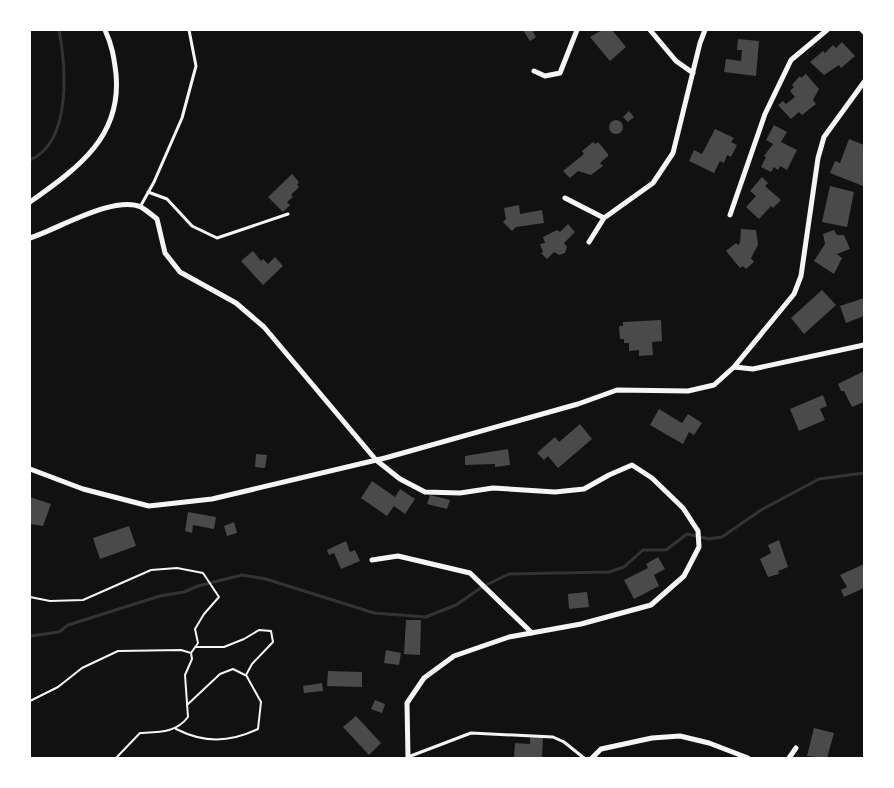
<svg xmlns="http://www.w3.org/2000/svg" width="894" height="788" font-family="Overpass,sans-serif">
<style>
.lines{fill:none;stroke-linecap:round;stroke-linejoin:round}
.stream{stroke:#333;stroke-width:3}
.building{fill:#4a4a4a}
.path{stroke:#f5f5f5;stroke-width:2}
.service{stroke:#f5f5f5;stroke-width:3}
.minor{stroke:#f5f5f5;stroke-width:5}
</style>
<rect width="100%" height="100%" fill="#111"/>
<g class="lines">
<path class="stream" d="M30,160C72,142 66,67 59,30
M30,636L59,632L68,625L160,596L184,592L198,586L242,575L266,579L374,613L426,617L456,605L482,587L509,574L609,572L624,567L643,550H666L687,534L709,539L722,537L761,510L819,479L864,473"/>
</g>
<path class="building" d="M523,30H537L533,32L536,37L530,41Z
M602,30H612L626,47L610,61L590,37Z
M738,39L759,41L756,76L724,72L726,59L741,61L742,50H737Z
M842,42L855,56L841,68L839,65L824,75L810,62L823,51L825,53L833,45L836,48Z
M806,74L819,89L813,100L816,104L802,115L799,112L791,119L778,105L783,101L786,104L795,97L790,91L794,87L792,85L800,76L801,78Z
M629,111L634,117L628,122L623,117Z
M609 127a7 7 0 1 1 14 0a7 7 0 1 1-14 0Z
M774,125L787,132L781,142L797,150L787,170L780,166L778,170L774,167L771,172L761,167L766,157L764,156L773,144L766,140Z
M715,129L734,138L731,142L737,145L731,157L727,155L724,163L720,161L714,173L689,161L694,150L702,154Z
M849,139L864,145L863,186L830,173L835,161L840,163Z
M593,142L595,144L598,142L608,154V156L600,163L603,166L591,175L578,171L570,178L563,171L584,154L582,151Z
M292,174L299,182L297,185L299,187L291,195L293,197L287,202L290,205L283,212L268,197Z
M762,177L768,183L765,186L781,200L773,208L771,206L759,219L746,207L756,196L750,191Z
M830,186L854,192L847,227L822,222Z
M519,205L520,214L542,210L544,223L516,227L512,231L503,222L506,219L504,208Z
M568,224L575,232L564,243L567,247L565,253L559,255L554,252L547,259L541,253L543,252L540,244L545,243L543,237L557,230L560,232Z
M741,229L756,230L758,245L751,258L754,262L746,269L743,266L740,268L726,251L736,243L738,245L740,243Z
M834,230L837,235H844L850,249L837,254L842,258L834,274L814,261L825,244L823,234Z
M253,251L261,261L263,259L268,264L275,257L283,266L263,285L241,261Z
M822,290L836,305L804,334L791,318Z
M864,298V316L846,323L840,306Z
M661,320L662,341L652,342L653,355L639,356V350L629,351V343H624V339H620L619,326H623V322Z
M864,371V402L852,407L844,391H841L838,384Z
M823,395L827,406L820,409L825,420L799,431L790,409Z
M659,409L682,423L688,414L702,423L694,435L689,432L683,444L650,425Z
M580,424L592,439L558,468L548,456L544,460L537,453L555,437L559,442Z
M508,449L510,465L495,467V464L465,465V456Z
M256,454L267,455L265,468L255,467Z
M372,481L395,497L400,489L415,499L405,514L394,506L387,516L361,498Z
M430,495L450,500L447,509L427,504Z
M30,497L51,504L43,526L30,524Z
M188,512L216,517L214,529L193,525L192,533L185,531Z
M234,522L237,533L227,536L224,526Z
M129,526L136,546L100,559L93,538Z
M779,540L788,567L778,571L779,574L768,577L760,559L771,553L768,545Z
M346,541L350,552L355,550L360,561L341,569L334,553L329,555L327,550Z
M658,557L665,569L654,575L659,586L634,599L624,580L648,568L646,564Z
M864,564V588L844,597L841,590L847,587L840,575Z
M587,592L589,607L569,609L568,594Z
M406,620H421L420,655L404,654Z
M386,650L401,653L399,665L384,663Z
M328,671L362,672V687L327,686Z
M322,683L323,691L304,693L303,686Z
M375,700L385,704L382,713L371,709Z
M356,716L381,743L369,755L343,727Z
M814,728L834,733L827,758L807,756Z
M530,736L543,737L542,758H514L515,743L530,744Z"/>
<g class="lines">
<path class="path" d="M30,597L50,601L83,600L151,570L177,568L203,573L219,597L204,614L195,629L198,643L191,653
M30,701L58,687L82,668L118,651L181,650L191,653L192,659L185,675L188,717C176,733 159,732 140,733L116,758
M187,705L220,674L233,669L245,675
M176,729C204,743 229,743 258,729L261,702L246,675L252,664L273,642L271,631L259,630L244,639L224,647H195"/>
<path class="service" d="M148,192L167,199L192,226L217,238L288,214
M140,207L154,182L182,118L196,66L189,30
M408,757L471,733L553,737L564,742L584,758"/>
<path class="minor" d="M650,30L676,61L693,73
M862,30L864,32
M534,71L545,76L560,73L577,30
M565,198L604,218L653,183L673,153L700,43L705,30
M30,202C76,169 122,138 116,74C114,57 112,45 105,30
M730,215L765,114L791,60L827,30
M30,238C58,229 114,195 141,207C146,210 152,215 157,219L165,253L180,272L236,303L264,327L376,460L400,479L425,492L460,493L493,488L555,492L584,489L609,475L632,465L652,478L683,508L698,531L699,547L684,576L651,605L581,624L509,637L454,656L424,678L407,703L408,758
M589,242L604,218
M734,367L794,294L801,276L818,158L824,137L864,82
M30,469L83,489L149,506L212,499L385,458L578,404L617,390L688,391L714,385L734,367L753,369L864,345
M372,560L398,556L470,573L532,633
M592,758L601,749L652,738L680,736L709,743L748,758
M789,758L796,748"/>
</g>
<rect width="894" height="788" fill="none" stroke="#ffffff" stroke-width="62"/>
</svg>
